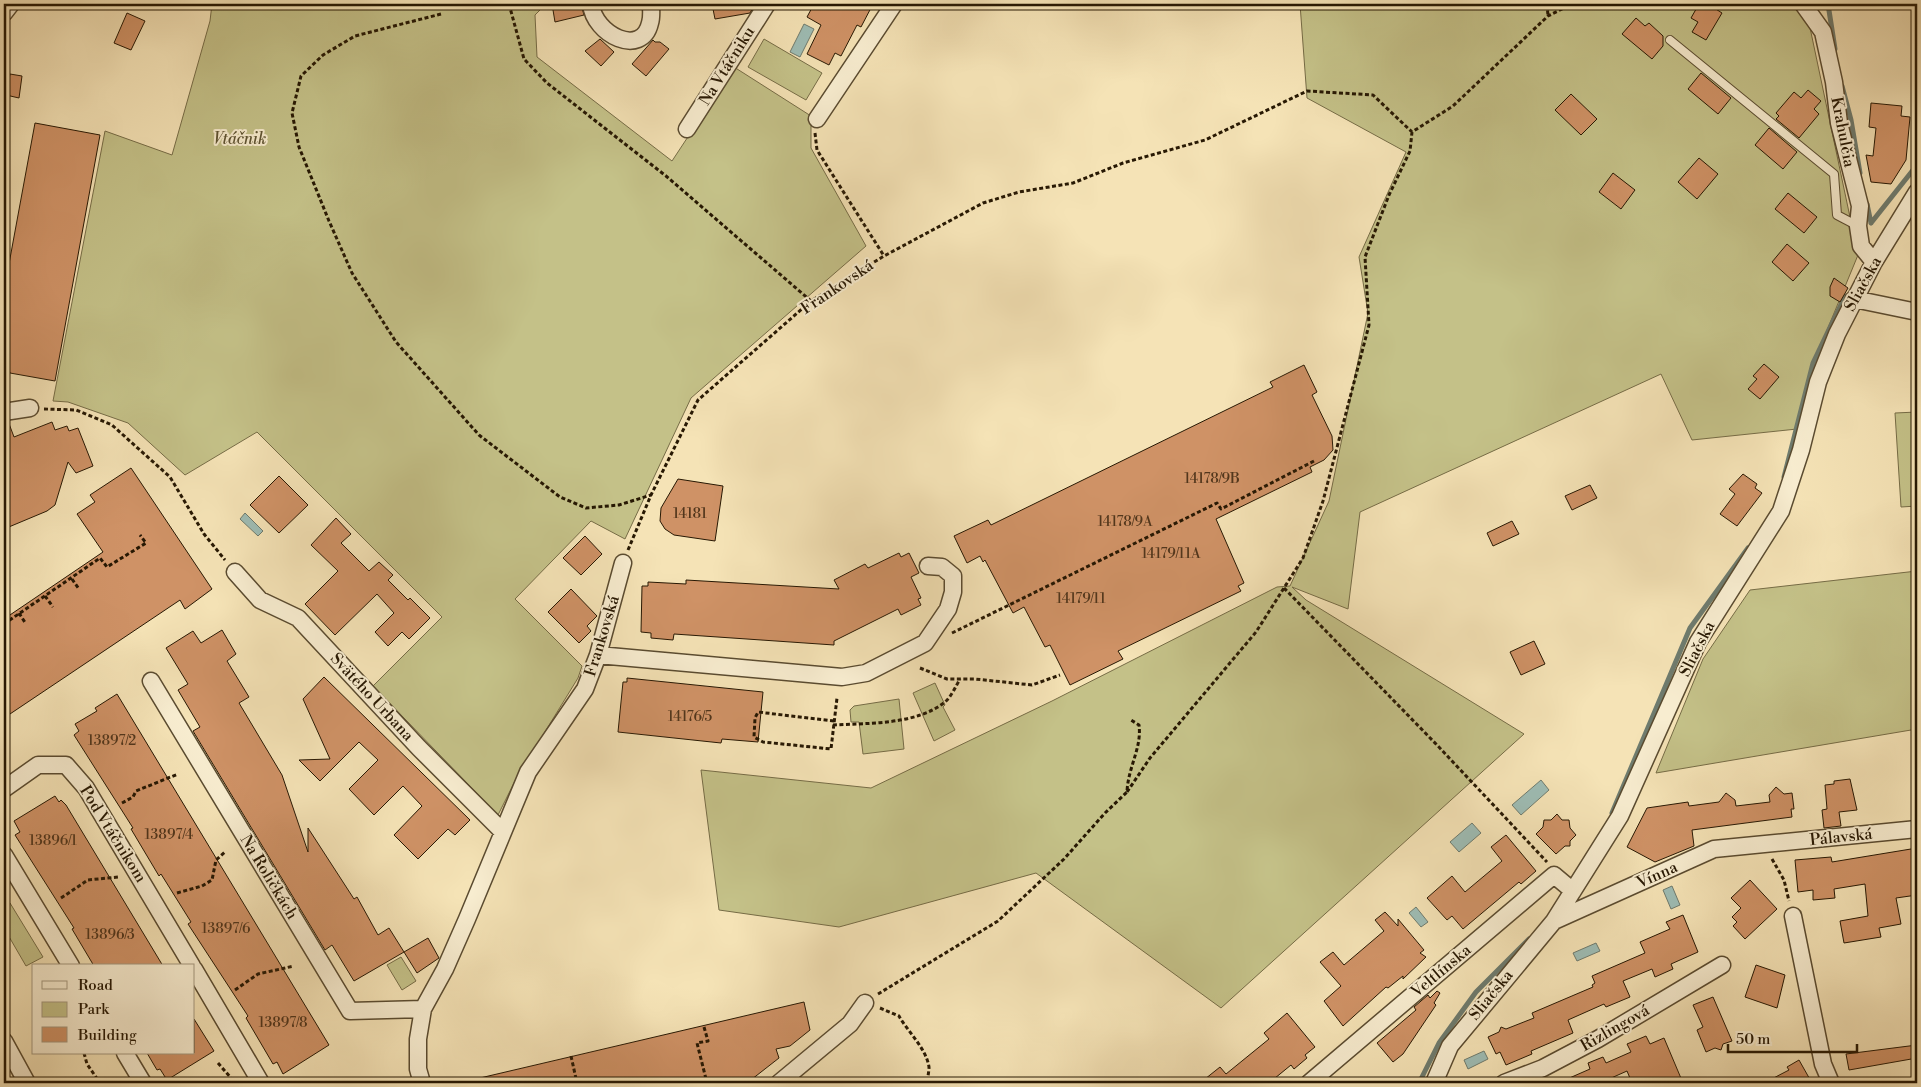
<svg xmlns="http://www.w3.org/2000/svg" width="1921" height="1087" font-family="'Libre Bodoni',serif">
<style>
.green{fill:#c4c188;stroke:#766c46}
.water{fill:#9ebdb5;stroke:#6e7b6e}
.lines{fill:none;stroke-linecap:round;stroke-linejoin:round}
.stream{stroke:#6e7b6e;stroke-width:5}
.building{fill:#cf9266;stroke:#271803}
.lane-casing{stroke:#5a4b30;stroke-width:10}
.street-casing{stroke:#5a4b30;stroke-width:19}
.path{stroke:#271803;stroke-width:3;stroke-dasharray:4 2.5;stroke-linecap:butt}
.lane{stroke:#f8edd0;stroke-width:8}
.street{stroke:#f8edd0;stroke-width:16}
.labels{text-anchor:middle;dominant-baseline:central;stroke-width:4;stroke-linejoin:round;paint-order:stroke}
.number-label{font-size:14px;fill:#51361c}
.street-label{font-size:16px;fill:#271803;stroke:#f8edd0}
.park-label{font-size:16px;font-style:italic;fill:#5e5332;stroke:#f8edd0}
</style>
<rect width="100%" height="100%" fill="#f5e3b6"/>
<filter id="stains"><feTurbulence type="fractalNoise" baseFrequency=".004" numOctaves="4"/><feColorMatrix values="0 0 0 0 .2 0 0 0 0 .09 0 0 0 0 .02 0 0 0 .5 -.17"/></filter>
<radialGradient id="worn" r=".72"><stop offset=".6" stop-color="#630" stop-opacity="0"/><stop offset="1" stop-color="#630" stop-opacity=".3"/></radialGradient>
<path class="green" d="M212,4H546L535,15L537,57L672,161L734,67L811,116V148L866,246L691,398L625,539L591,521L515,599L582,666L578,678L516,779L498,815L373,686L442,617L257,432L185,475L128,423L68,402L53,401L105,131L172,155L210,21Z
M1300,4H1805L1858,255L1811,369L1797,429L1692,440L1661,374L1360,512L1348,609L1292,587L1306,600L1524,734L1221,1008L1036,873L839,927L719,910L701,770L871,788L1052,701L1277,587L1290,586L1329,501L1368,313L1359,257L1406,152L1307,98Z
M764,39L822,73L806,100L748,67Z
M1917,412V506L1901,507L1895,413Z
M1917,571V729L1656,773L1703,659L1750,590Z
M935,683L945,705L943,707L955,730L934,741L913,693Z
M899,699L904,749L863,754L859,722H851L850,710L854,706Z
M10,903L43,957L26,966L4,928V907Z
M401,957L416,981L402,990L387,965Z"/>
<path class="water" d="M804,24L814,29L800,57L790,52Z
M245,513L263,531L258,536L240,519Z
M1541,780L1549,790L1521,815L1512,805Z
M1472,823L1481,833L1459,852L1450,842Z
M1672,886L1680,905L1671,909L1663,890Z
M1416,907L1428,922L1421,927L1409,913Z
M1596,943L1600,951L1577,961L1573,953Z
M1484,1051L1488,1059L1468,1069L1464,1060Z"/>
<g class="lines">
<path class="stream" d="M1828,4L1835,49
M1842,86L1851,120L1860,173
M1867,204L1871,223
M1871,223L1917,165
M1784,477L1813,363L1845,296
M1612,813L1690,628L1748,548
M1419,1083L1439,1043L1476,992L1529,939"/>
</g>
<path class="building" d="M552,4H581L584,15L555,22Z
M712,4H755L750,13L715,19Z
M814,4H873L861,27L857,25L841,56L835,53L829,65L807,54L821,25L807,17Z
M1699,4H1708L1722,13L1706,40L1692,32L1698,22L1691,18Z
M127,13L145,21L131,50L114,43Z
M1636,18L1645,26L1649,23L1663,36V46L1652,59L1622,34Z
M600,39L614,52L601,66L585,51Z
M653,40L655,42H660L669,49L646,76L632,64Z
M1701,73L1731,98L1718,114L1688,89Z
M10,74L22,76L19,98L6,95Z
M1808,90L1821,101L1814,109L1819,114L1799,138L1776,119L1779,116L1776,113L1794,92L1801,98Z
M1571,94L1597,119L1581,135L1555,110Z
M1871,103L1902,106L1901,116L1910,117L1906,160L1891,184L1871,182L1866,155L1873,156L1876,128L1869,127Z
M35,123L100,135L55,381L10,373L4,354V291Z
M1769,128L1797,152L1783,169L1755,145Z
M1699,158L1718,174L1697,199L1678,182Z
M1613,173L1635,190L1621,209L1599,192Z
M1788,193L1817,217L1804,233L1775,209Z
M1787,244L1809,263L1793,281L1772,262Z
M1834,278L1848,288L1840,302L1830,296V287Z
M1764,364L1779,377L1760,399L1748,389L1757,379L1753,376Z
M1304,365L1317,392L1312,395L1332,436L1333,450L1324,460L1310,467L1312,472L1216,519L1244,583L1238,586L1241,591L1118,651L1123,659L1070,685L1050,645L1045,647L1024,607L1013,613L985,560L983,562L980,556L967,563L954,536L988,520L991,525L1273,387L1270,382Z
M8,421L14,437L52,422L55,430L67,426L69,431L78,428L93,466L76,473L68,462L55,505L47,511L4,529V422Z
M131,468L212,589L185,609L180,600L4,718V619L103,552L77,514L95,502L90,495Z
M1743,474L1757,484L1755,488L1762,493L1737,526L1720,514L1735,494L1729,489Z
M279,476L308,505L279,533L250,505Z
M678,479L723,486L715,541L674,535L665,529L660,521L661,508Z
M1590,485L1597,498L1572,510L1565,496Z
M336,518L351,534L341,543L369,571L379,562L393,575L388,580L408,600L410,598L430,618L409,639L402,632L388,646L375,632L394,613L377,594L335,635L305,604L338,571L311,545Z
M1512,521L1519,534L1493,546L1487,533Z
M585,536L602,554L581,575L563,558Z
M899,553L901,557L909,553L919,573L911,577L921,598L918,599L921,605L901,615L898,609L834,641V645L674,634L673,640L651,638V633L641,632L642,586H648V582L686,584V580L839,589L834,580L865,564L868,568Z
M571,589L597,616L587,626L591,631L579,643L548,612Z
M222,630L236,654L227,661L249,697L239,703L282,775L308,852V828L354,899L357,897L378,935L389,928L404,952L354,981L332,945L325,950L193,731L200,727L178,690L188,684L166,648L193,631L201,643Z
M1534,641L1545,664L1521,675L1510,652Z
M324,677L470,820L455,835L448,829L418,859L394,835L422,806L403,786L374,815L349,789L378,760L359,742L320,781L299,760L330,759L303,699Z
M627,678L763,692L758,742L722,739L721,743L618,732L623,682H627Z
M117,694L329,1045L283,1074L277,1062L273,1064L246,1018L248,1016L188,924L191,922L161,874L159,876L131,829L133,828L74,735L79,731L75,724L97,711L95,708Z
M1850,779L1857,810L1839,812L1841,826L1824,828L1822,810L1827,809L1825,785L1834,784V781Z
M1776,787L1784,794L1792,793L1794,809H1791L1792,817L1692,830L1694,846L1655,862L1627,847L1647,808L1688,802L1689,806L1719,802L1726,793L1735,800L1736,806L1770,802L1769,795Z
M55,796L59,802L61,800L66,805L163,966H94L72,929L74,928L15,835L20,832L14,821Z
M1557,814L1562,820H1569L1570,828L1576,835L1570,841V846H1565L1556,854L1536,834L1543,827L1544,820H1551Z
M1506,835L1536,871L1521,884L1519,882L1463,929L1452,916L1447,920L1427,898L1452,876L1465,892L1502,861L1491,847Z
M1917,848V895L1896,898L1901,924L1879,928L1881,937L1844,943L1840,921L1868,916L1865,884L1834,889L1835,898L1813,900V890L1798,892L1795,860L1831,857L1832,862Z
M1750,880L1777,909L1745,939L1733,926L1737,922L1732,917L1741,908L1731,898Z
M1385,912L1398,926V919L1424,950L1420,953L1426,957L1403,979V976L1388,988L1386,987L1343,1026L1324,1001L1341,986L1320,962L1333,952L1344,965L1384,931L1375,920Z
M1683,915L1698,952L1671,964L1673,969L1655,977L1652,969L1623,981L1630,997L1606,1007L1604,1004L1568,1020L1573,1033L1531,1051L1532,1054L1506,1065L1500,1052L1496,1054L1488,1037L1499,1032L1501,1027L1506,1029L1534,1018L1532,1013L1593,987L1592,985L1595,983L1592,976L1645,953L1640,942L1670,929L1666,922Z
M428,938L439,958L417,973L404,952Z
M1756,965L1785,975L1777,1008L1745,997Z
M1437,991L1440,993L1434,1003L1436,1005L1403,1054L1393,1062L1377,1043L1416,1010L1414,1007L1428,995L1430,998Z
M1713,997L1732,1041L1723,1044L1721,1050L1715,1048L1706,1052L1697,1030L1703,1027L1693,1005Z
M804,1002L810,1030L790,1046L776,1049L779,1058L747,1083H481L480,1078Z
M1287,1013L1315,1047L1305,1055L1307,1058L1294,1069L1291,1065L1269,1083H1200L1220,1067L1226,1074L1269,1039L1264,1033Z
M194,1019L214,1051L167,1080L160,1069L157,1070L147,1053H194Z
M1646,1036L1650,1044L1664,1038L1683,1083H1665L1663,1078L1651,1083H1632L1627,1071L1600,1083H1558L1590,1069L1588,1063L1603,1057L1606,1063L1631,1052L1627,1044Z
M1917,1045V1058L1849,1070L1846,1054Z
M1799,1060L1812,1083H1764L1789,1070L1787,1067Z"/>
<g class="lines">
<defs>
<path id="lane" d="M1670,40L1834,174L1837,215L1858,226"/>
<path id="street" d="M591,4C594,35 642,58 650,23C652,17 651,10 651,4
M1803,4L1823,32L1834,82L1839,123L1860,206L1858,226L1861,246L1874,262
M4,13L11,4
M817,119L894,4
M687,129L767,4
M1854,299L1917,312
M4,412L30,408
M235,572L260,600L298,618L419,748L503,832
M598,655L842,677L866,673L925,643L948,609L953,592V576L942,567L928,566
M151,681L350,1011L423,1009
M4,789L38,765H66L86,788L192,966
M4,855L71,966
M1793,916L1823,1064L1831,1083
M1554,921L1714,849L1917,829
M194,969L261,1083
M4,1041L27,1083
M125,1053L143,1083
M422,1083L418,1069V1039L423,1009L445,969L467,919L528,772L585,689L598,655L623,563
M779,1083L850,1024L865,1003
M1309,1083L1554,875L1573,891
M1434,1083L1450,1046L1554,921L1620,816L1698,642L1781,511L1801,450L1818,382L1837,334L1874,262L1917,192
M1504,1083L1543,1068L1598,1039L1722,965"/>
</defs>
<use href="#lane" class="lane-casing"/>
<use href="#street" class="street-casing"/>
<path class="path" d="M509,4L524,59L547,83L666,176L811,301
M1547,4L1548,16
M441,14L355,36L323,55L301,76L292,113L299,147L329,221L352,273L396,342L479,435L560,497L586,508L619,505L651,495
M815,133L817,150L884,256
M44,409L76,410L112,425L170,477L204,534L225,560
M628,550L651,495L698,400L811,301L884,256L983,203L1019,192L1073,183L1123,163L1205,140L1307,91L1373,95L1412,132L1453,106L1548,16L1572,4
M72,579L79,589
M1284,588L1437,745L1547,862
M45,596L53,607
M19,613L26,624
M4,624L100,558L107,567L146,543L140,535
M952,633L1217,503L1221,509L1314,461
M920,668L947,679H975L1032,685L1060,675
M834,721L758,712L755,718L754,737L763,742L831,749L837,698
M833,725C869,723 916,725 945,702C951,697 956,686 960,679
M1127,792L1150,758L1256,632L1303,558L1323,501L1369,325L1365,257L1389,195L1410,151L1412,132
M122,803L133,797L136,791L178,774
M1772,859L1784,880L1789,901
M177,893L202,886L212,880L216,860L225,852
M61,898L88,880L118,877
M235,990L258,974L294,966
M878,994L998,921L1064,859L1105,813L1127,792C1128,767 1142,748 1139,725L1131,720
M880,1008L899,1016C908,1032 926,1048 929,1067C929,1073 927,1078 928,1083
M4,1017L8,1026
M704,1027L708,1041L697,1043L707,1083
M84,1053L87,1064L100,1083
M571,1056L577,1083
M218,1063L231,1078"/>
<use href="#lane" class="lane"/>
<use href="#street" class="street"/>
</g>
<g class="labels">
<g class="number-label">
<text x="1212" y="479">14178/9B</text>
<text x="690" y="514">14181</text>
<text x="1125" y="522">14178/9A</text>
<text x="1171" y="554">14179/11A</text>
<text x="1081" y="599">14179/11</text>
<text x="690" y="717">14176/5</text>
<text x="112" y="741">13897/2</text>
<text x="169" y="835">13897/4</text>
<text x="53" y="841">13896/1</text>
<text x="226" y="929">13897/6</text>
<text x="110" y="935">13896/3</text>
<text x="283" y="1023">13897/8</text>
</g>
<g class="street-label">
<text transform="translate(727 66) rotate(-58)">Na Vtáčniku</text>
<text transform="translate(1843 132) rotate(79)">Krahulčia</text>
<text transform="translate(1863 284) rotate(-61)">Sliačska</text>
<text transform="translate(837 287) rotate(-34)">Frankovská</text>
<text transform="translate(602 636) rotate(-73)">Frankovská</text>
<text transform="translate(1697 649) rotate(-63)">Sliačska</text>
<text transform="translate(372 697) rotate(47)">Svätého Urbana</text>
<text transform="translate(113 834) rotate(58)">Pod Vtáčnikom</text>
<text transform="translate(1841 837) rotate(-6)">Pálavská</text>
<text transform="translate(1657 875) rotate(-24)">Vínna</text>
<text transform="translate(269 877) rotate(59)">Na Roličkách</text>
<text transform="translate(1441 971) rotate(-40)">Veltlínska</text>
<text transform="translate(1491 995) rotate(-51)">Sliačska</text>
<text transform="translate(1615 1028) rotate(-30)">Rizlingová</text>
</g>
<g class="park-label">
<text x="240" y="139">Vtáčnik</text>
</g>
</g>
<rect width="1921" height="1087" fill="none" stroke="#f5e3b6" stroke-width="20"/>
<rect x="5" y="5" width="1911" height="1077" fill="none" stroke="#271803" stroke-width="2.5"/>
<rect x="10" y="10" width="1901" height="1067" fill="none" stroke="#271803"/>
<rect x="32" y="964" width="162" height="90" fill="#f8edd0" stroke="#a4987e"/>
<rect x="42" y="981" width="25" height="8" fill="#f8edd0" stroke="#a4987e"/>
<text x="78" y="990" font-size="15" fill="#271803">Road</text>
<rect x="42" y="1002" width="25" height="15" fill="#c4c188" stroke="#a4987e"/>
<text x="78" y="1014" font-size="15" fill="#271803">Park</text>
<rect x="42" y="1027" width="25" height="15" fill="#cf9266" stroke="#a4987e"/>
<text x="78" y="1040" font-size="15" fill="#271803">Building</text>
<path d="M1728 1044v8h129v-8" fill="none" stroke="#271803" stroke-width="2.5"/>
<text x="1736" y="1044" font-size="15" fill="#271803" stroke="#f8edd0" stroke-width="4" paint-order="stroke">50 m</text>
<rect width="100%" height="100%" filter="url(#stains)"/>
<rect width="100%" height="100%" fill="url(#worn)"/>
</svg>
